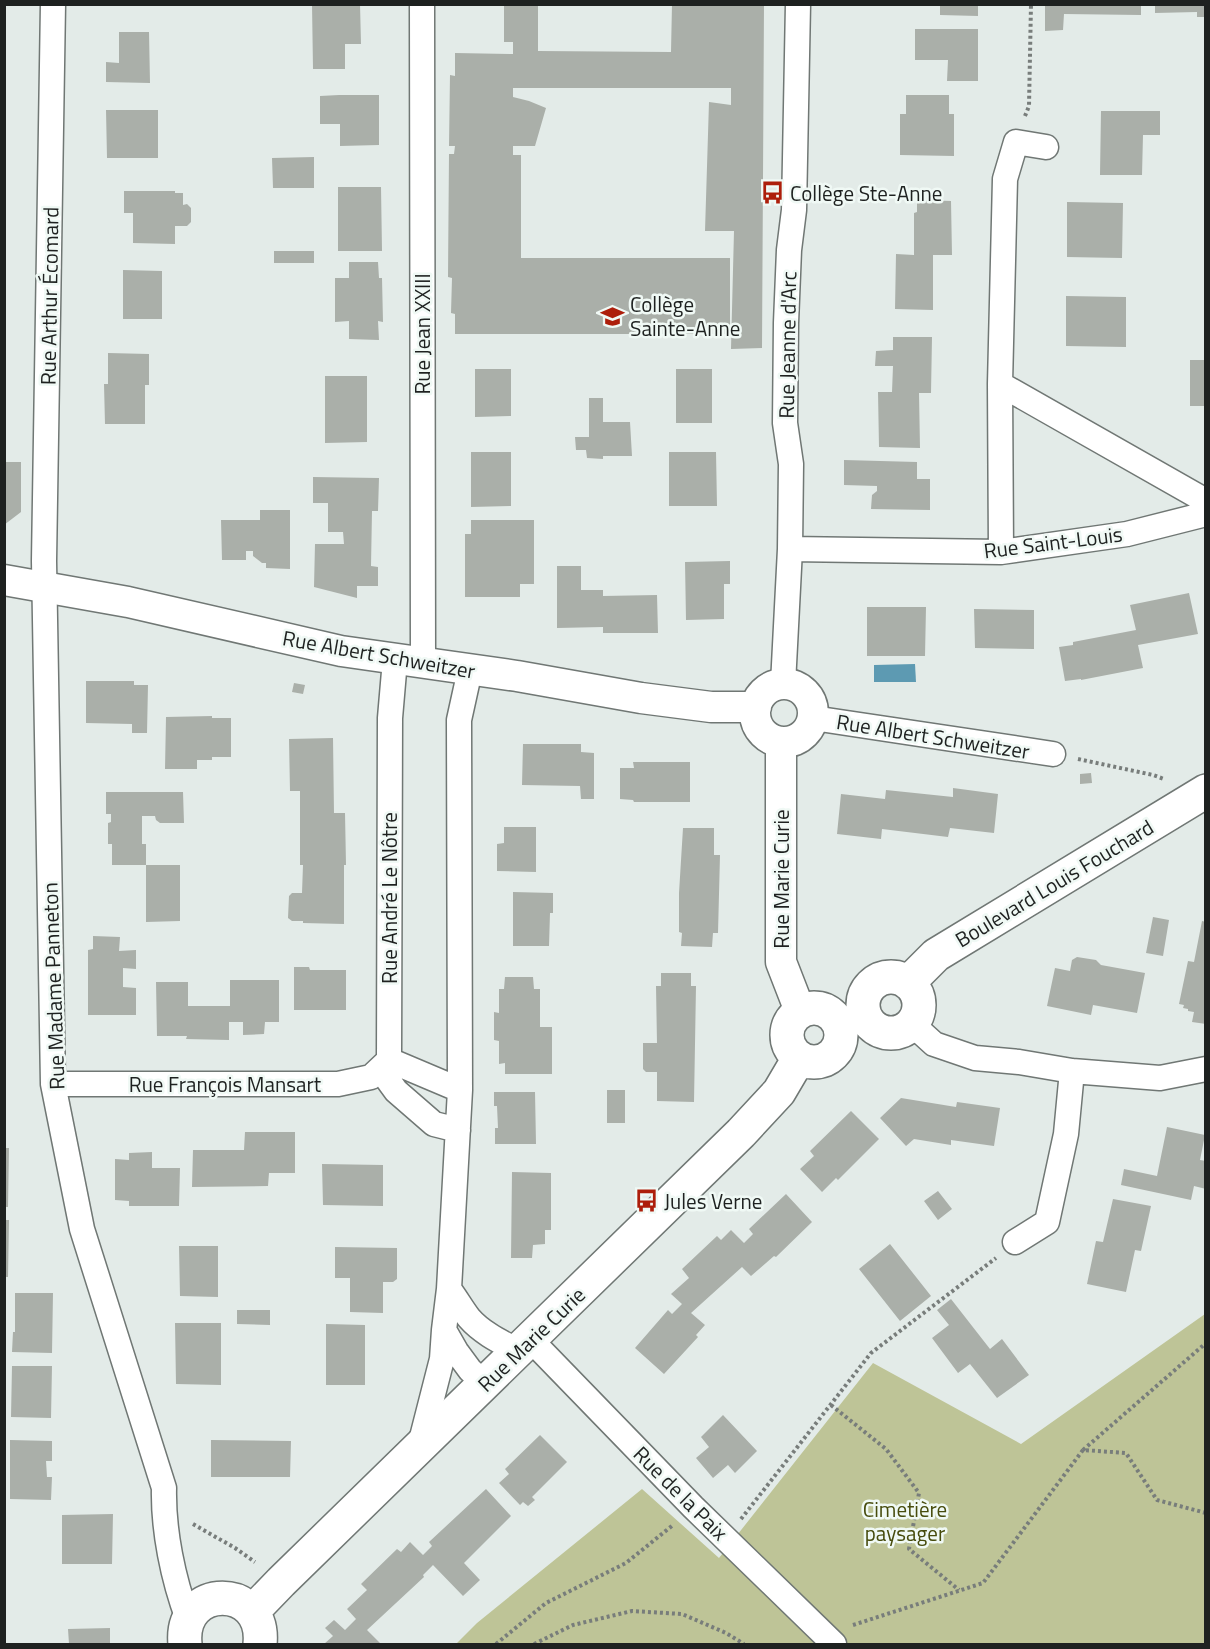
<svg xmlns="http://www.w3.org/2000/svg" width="1210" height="1649" font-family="'Titillium Web',sans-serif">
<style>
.green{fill:#bec497}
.water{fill:#5d9ab2}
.building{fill:#aaafa9}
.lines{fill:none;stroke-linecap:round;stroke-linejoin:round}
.minor-casing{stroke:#707774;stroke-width:27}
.tertiary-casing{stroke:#707774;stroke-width:33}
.secondary-casing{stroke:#707774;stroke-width:36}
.path{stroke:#787d7b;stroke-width:4;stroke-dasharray:3 3;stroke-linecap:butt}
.minor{stroke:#fff;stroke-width:24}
.tertiary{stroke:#fff;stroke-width:30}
.secondary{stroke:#fff;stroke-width:33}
.labels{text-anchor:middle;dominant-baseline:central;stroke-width:5;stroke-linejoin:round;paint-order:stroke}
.poi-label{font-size:21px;fill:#1e2120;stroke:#f0f9f5;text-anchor:start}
.street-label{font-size:21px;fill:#1e2120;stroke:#f0f9f5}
.park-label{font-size:21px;fill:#474c0d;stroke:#f0f9f5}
</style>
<rect width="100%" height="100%" fill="#e3ebe8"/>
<path class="green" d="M1205,1314V1644H456L477,1623L642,1489L719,1558L873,1363L1021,1444Z"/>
<path class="water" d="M915,664L916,682H874V665Z"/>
<path class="building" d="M312,4H360L361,44H345V69H313Z
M504,4H538V51L671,52L672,4H764L762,348L731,349L734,231H705L709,102L731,105V88H513V97L529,101L546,108L535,146H513V155H521V258H730V334H455V314L451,313L452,278L448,277L449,154H454L455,146H449L450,75L455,76V53L513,54V42H504Z
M940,4H978V16L940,15Z
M1045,4H1141V15L1064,14L1063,30L1045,31Z
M1155,4H1206V17H1197V12L1155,13Z
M915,29H978V81H947L948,60H915Z
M119,32H149L150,83L106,82V62L119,63Z
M339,95H379V145L340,146V124H320V96Z
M906,95H949V114H954V156L900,155V114H906Z
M106,110H158V158H107Z
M1101,111H1160V135H1143L1142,175H1100Z
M314,157V188H273L272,158Z
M338,187H381L382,251H338Z
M124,191H175V193H183V205L187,204L191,208V222L187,226H175V244L133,243V213H124Z
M917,200L951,201L952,255H933V310L895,309L896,254L914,255V213L917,212Z
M1067,202L1123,203L1122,258L1067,257Z
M274,251H314V263H274Z
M349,262H378L379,278H382L383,322L378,321L379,340L349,339V321L335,322V278H349Z
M123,270L162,271V319H123Z
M1066,296L1126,297V347L1066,346Z
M893,337H932L931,393H919L920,448L879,447L878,392H892L893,366H875L876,351L893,350Z
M108,353L149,354V385H145V424H105L104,384H108Z
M1190,360H1206V406H1190Z
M475,369H511V416L475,417Z
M676,369H712V423H676Z
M325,376H367V442L325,443Z
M589,398H603V422H630L632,456H603V459L587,458L586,450H576L575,437H589Z
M471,452H511V506L471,507Z
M669,452H716L717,506H669Z
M844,460L917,462V479H930V510L871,509L872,495L877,491V486L844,485Z
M4,462H21V512L4,525Z
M313,477L379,478L378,511H372L371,566L378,567V586H357V598L314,587L315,544H344L343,532H328V503H313Z
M260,510H290V569L266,568V563H262L253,556V551H246V560H222L221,520H260Z
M471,520H534V584H520V597H465V534H471Z
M730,561V584H724V619L686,620L685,562Z
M557,566H581V590H603V596L657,595L658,633H603V627L557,628Z
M1189,593L1198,634L1138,645L1143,668L1081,680V679L1065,681L1059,647L1073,645V642L1136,630L1130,605Z
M867,607H926L925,656H867Z
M974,609L1034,610V649L975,648Z
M86,681H134V685H148L147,733H132V724L86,723Z
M294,683L305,685L303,694L292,692Z
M212,716V718H231V757H212V760H197V769H165L166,717Z
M333,738L334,813H345L346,865H344V924L303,923V921H292L288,918L289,896L292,893H302L303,865H300V791H290L289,739Z
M523,744H581V752L594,753V799H581L580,786L522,785Z
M633,762H690V802H634L633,800L620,799V768H634Z
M1091,773L1092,783L1080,784V774Z
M953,788L998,794L994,833L950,828L948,837L882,829L881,839L837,834L841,794L885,799L886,790L953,797Z
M106,792H183L184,823H160L156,820L155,816H142V844H146V865H112V844H108V823L111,822V814H106Z
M504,827H536V872L497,871V844L504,843Z
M683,828H714V855H720L718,933H713L712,947L681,946L682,933L679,932V893Z
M146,865H180V921L146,922Z
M513,892L553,893V913H550L549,946H513Z
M1153,917L1169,920L1163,956L1146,953Z
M1202,921L1206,922V1024L1192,1022L1194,1012L1188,1011V1009L1183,1008L1184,1005L1179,1004L1188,961L1194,962Z
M93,936L120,937L119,951L136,950V969L123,968V987L136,988V1015H88V950L93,949Z
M1077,957L1096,960L1101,965L1145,973L1137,1013L1093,1005L1091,1015L1047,1006L1055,968L1070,971L1072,960Z
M294,967H309L310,970H346V1010H294Z
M661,973H691V986H696L694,1102L657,1101V1072H646L643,1069V1043H657L656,986H661Z
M505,977H533L534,989H540V1027H552V1074H505V1063L499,1064V1041L494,1040V1012L499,1013V989H504Z
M230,980H279V1022H265L264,1034L243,1035V1022H229V1040L186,1039L187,1036H157L156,982H188V1006H230Z
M607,1090H625V1123H607Z
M494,1092H535L536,1144H495V1128H498L497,1106H494Z
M901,1098L956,1107L957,1102L1000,1108L994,1146L951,1140V1145L914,1139L906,1146L880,1118Z
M851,1111L879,1139L838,1180L836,1178L822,1192L800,1169L814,1156L810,1151Z
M1167,1127L1205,1135L1200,1160L1206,1161V1189L1194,1186L1191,1200L1121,1185L1124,1169L1157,1176Z
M245,1132H295V1173H269L268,1186L192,1187L193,1150H244Z
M4,1148H9L8,1207H4Z
M152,1152V1168H180L179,1206H129V1201L115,1200V1159L129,1160V1153Z
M322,1164L383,1165V1206L323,1205Z
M512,1172L551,1173V1230H545V1244L533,1245L532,1258H511Z
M938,1191L952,1209L938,1220L924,1201Z
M786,1194L812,1222L776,1257L774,1256L751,1276L742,1267L691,1313L705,1325L696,1335L698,1337L664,1374L635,1348L668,1310L672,1314L682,1304L671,1294L689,1278L682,1269L717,1236L721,1240L731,1230L744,1243L753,1234L749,1229Z
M1113,1199L1151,1206L1141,1251L1135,1250L1126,1292L1087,1284L1096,1241L1103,1242Z
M4,1220H9L8,1277H4Z
M890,1244L931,1296L900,1321L859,1269Z
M179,1246H218V1297L180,1296Z
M335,1247L397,1248V1279L393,1282H383V1313L350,1312V1278H335Z
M15,1293H53L52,1353L12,1352L13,1332H15Z
M951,1299L990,1349L1002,1339L1029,1375L997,1398L970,1364L958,1373L932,1338L949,1325L937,1310Z
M237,1310H270V1325L237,1324Z
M175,1323H221V1385L176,1384Z
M326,1324L365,1325V1385H326Z
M12,1366H52L51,1418L11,1417Z
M723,1415L757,1451L735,1473L728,1465L713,1478L696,1458L709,1447L701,1437Z
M540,1435L567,1462L532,1497L535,1500L528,1506L523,1502L520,1505L499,1483L509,1474L505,1469Z
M10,1440L52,1441V1461H46L47,1477H52L51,1500L10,1499Z
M211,1440L291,1441L290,1477H211Z
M486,1489L511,1516L464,1563L480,1580L463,1596L433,1565L423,1575L424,1577L367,1630L381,1644H324L333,1636L325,1628L334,1620L345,1630L356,1619L347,1609L367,1590L361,1584L397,1549L401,1552L410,1542L423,1555L432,1546L429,1542Z
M113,1514L112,1564H62V1515Z
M110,1628V1644H69L68,1629Z"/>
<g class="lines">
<defs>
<path id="minor" d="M53,4L44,561L53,1084L82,1229L164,1488C163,1530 173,1579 188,1619
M422,4L423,663
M1000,384L1206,501
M790,549L1001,552L1127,534L1206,514
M1001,552L1000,384L1005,179L1016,142L1046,147
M470,670L459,720L460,1090L449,1289L444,1330L456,1351L470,1370L485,1384
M783,684L790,549L791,464L785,423L786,323L789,250L794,210L798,4
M813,718L1053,754
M912,1024L934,1044L975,1058L1019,1062L1072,1071L1160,1078L1206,1069
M389,1060L390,718L395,660
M389,1060L460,1090
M380,1069L396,1091L434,1124L458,1130
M53,1084H338L371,1077L389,1060
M1015,1242L1047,1222L1066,1134L1072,1071
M449,1289C456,1298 462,1309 469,1318C482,1333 501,1342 518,1351
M530,1339L693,1507L834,1644
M420,1445L442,1359L444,1330"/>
<path id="tertiary" d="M4,580L128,602L341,651L517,676L641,698L711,707H756
M755 713a29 29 0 1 1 58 0a29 29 0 1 1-58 0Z
M781,742V962L800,1011"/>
<path id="secondary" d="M863 1005a28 28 0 1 1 56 0a28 28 0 1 1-56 0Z
M908,983L936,955L1206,791
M787 1035a27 27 0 1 1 54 0a27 27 0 1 1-54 0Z
M252,1612L281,1582L741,1133L779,1092L799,1058
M185,1644C179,1583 266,1583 260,1644"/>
</defs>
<use href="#minor" class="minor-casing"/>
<use href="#tertiary" class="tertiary-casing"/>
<use href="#secondary" class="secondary-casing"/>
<path class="path" d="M1025,116L1029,106L1031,4
M1078,759L1153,775L1164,779
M831,1405L886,1449L919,1493L909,1549L959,1590
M1083,1450L1206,1343
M741,1519L871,1353L996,1258
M193,1524L235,1548L255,1562
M853,1625L983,1583L1083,1450L1126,1453L1157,1500L1206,1513
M496,1644L546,1603L626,1563L673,1525
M534,1644L573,1625L632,1611L682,1614L726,1633L744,1644"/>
<use href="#minor" class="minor"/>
<use href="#tertiary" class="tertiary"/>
<use href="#secondary" class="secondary"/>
</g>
<defs>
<symbol id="bus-bare" viewBox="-9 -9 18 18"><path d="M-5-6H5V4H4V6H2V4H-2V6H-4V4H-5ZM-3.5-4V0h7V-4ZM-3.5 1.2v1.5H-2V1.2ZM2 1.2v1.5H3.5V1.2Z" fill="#ad1e0b" stroke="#f0f9f5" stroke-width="2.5" paint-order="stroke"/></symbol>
<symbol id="school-bare" viewBox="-9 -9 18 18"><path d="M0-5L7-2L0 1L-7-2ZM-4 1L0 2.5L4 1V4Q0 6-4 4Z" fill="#ad1e0b" stroke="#f0f9f5" stroke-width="2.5" paint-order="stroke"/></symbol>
</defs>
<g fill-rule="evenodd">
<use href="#bus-bare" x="756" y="176" width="33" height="33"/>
<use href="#school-bare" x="596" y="300" width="33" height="33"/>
<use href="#bus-bare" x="630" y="1184" width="33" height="33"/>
</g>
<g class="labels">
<g class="poi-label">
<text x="790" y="193">Collège Ste-Anne</text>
<text x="630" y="304">Collège<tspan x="630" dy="24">Sainte-Anne</tspan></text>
<text x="664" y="1201">Jules Verne</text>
</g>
<g class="street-label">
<text transform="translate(49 296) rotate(-89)">Rue Arthur Écomard</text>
<text transform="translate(422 334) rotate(-90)">Rue Jean XXIII</text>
<text transform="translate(787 345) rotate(-89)">Rue Jeanne d'Arc</text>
<text transform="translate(1053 542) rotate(-7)">Rue Saint-Louis</text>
<text transform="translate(379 654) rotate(10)">Rue Albert Schweitzer</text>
<text transform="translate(933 736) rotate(9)">Rue Albert Schweitzer</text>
<text transform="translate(781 879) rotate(-90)">Rue Marie Curie</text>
<text transform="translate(1054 883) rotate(-31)">Boulevard Louis Fouchard</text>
<text transform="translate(389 898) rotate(-90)">Rue André Le Nôtre</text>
<text transform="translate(53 986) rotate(-92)">Rue Madame Panneton</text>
<text x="225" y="1084">Rue François Mansart</text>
<text transform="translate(531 1339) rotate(-44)">Rue Marie Curie</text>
<text transform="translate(681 1493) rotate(45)">Rue de la Paix</text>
</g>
<g class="park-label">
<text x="905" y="1509">Cimetière<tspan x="905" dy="24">paysager</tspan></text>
</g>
</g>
<rect width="1210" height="1649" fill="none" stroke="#1e2120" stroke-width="12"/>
</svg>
